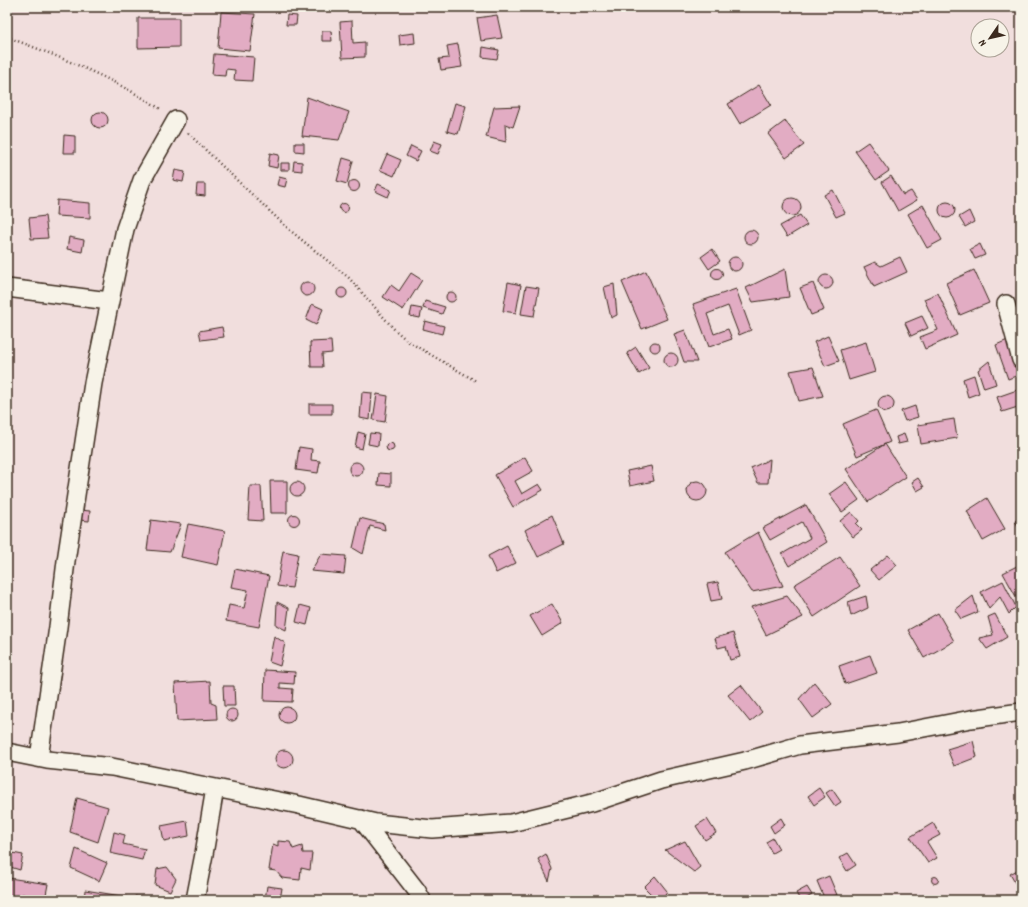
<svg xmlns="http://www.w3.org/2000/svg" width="1028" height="907" font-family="Dekko,sans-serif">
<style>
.building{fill:#e2acc3;stroke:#3b2a1e}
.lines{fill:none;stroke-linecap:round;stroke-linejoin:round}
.street-casing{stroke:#3b2a1e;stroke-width:20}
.path{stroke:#3b2a1e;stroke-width:2.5;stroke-dasharray:1 3;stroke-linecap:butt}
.street{stroke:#f7f3e8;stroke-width:17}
</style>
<rect width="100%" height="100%" fill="#f1dedd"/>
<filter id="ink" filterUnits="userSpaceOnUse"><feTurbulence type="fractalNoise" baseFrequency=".025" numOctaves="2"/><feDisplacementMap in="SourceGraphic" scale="8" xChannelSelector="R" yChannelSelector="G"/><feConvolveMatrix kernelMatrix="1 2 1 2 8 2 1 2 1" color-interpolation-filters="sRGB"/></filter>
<g filter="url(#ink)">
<path class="building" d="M221,12L255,14L250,51L218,48Z
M287,15L297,16L296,25H286Z
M497,15L502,38L481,41L477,18Z
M138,18H179V47L138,48Z
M352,21L353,43L365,42V57L342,58L340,22Z
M322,31H331L332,41H322Z
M414,33L415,43L400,45L399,35Z
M458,44L462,67L441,70L439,59L449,58L447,46Z
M483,47L499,50L497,59L482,57Z
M214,54L254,57L252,81L234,80L235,70L226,69L225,76L212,75Z
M759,85L771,105L740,124L728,104Z
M307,97L349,112L339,140L302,136Z
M455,103L466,106L458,134L447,131Z
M520,106L513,127L505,124L506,142L486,137L494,107Z
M92 120a8 8 0 1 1 16 0a8 8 0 1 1-16 0Z
M785,121L804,145L786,158L768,134Z
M64,135L75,136V153H63Z
M434,141L442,144L438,154L430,151Z
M868,142L889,171L876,180L855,151Z
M295,143H304V152L295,151Z
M411,146L421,151L416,161L406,156Z
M270,153L279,155L277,168L268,166Z
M387,154L401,160L394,176L380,170Z
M343,158L353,161L347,184L337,181Z
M294,161L302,162V171L293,170Z
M281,163H289V170H281Z
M175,170L185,172L183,182L173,180Z
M891,176L903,195L911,191L917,200L898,211L882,182Z
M279,177L287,179L285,187L277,185Z
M348.5 186a5.5 5.5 0 1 1 11 0a5.5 5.5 0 1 1-11 0Z
M197,184H205V196L196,195Z
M378,184L391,190L388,197L375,191Z
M833,190L845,213L836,217L824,195Z
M783 207a9 9 0 1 1 18 0a9 9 0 1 1-18 0Z
M57,200L90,203V218L56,216Z
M939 210a8 8 0 1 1 16 0a8 8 0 1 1-16 0Z
M339.5 208a4.5 4.5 0 1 1 9 0a4.5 4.5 0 1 1-9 0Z
M923,205L942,240L927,248L908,214Z
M969,211L974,222L965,227L959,217Z
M800,215L807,225L787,237L780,226Z
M45,216L48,238L31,239L29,218Z
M744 237a7 7 0 1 1 14 0a7 7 0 1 1-14 0Z
M69,237L84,240L82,252L67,249Z
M980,244L985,255L975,259L970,249Z
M712,249L720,261L709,269L701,257Z
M900,257L907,272L874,287L864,267L875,262L881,266Z
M728 264a7 7 0 1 1 14 0a7 7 0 1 1-14 0Z
M711.5 274a5.5 5.5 0 1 1 11 0a5.5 5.5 0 1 1-11 0Z
M785,269L789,297L753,302L746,288Z
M974,270L989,303L960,315L946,283Z
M646,271L667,319L642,329L622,282Z
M411,273L422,280L403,310L383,297L391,285L399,291Z
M819 282a7 7 0 1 1 14 0a7 7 0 1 1-14 0Z
M508,282L521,285L516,313L503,311Z
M300 289a7 7 0 1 1 14 0a7 7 0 1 1-14 0Z
M813,283L824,310L811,315L800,288Z
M614,284L617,315L611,318L604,287Z
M526,286L539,288L534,316L521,314Z
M337 293a5 5 0 1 1 10 0a5 5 0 1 1-10 0Z
M736,289L751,330L739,335L728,306L707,314L714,334L728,329L732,339L709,347L693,304Z
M446 297a5 5 0 1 1 10 0a5 5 0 1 1-10 0Z
M938,293L957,335L925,349L920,337L938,330L924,299Z
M425,301L445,307L442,314L423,308Z
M312,304L323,309L316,325L306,320Z
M412,307L422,309L420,318L410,316Z
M922,316L928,328L911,336L905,323Z
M425,321L444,326L442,334L423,329Z
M222,327L224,337L201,340L199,331Z
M685,330L697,362H684L674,334Z
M828,336L839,361L825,366L814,342Z
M1010,339L1021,368V374L1008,379L996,345Z
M331,341L332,353L322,354L323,367H311L310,342Z
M650 347a5 5 0 1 1 10 0a5 5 0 1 1-10 0Z
M866,342L875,372L849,380L840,350Z
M636,347L649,368L639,374L627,353Z
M664 360a7 7 0 1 1 14 0a7 7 0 1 1-14 0Z
M989,361L996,384L984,388L978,370Z
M813,367L823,396L799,401L790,371Z
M974,375L979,393L968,397L963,379Z
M1020,389L1021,393V406L1002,412L997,397Z
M362,392L372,393L370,420L360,418Z
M377,394L388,396L385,422L373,420Z
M878 404a8 8 0 1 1 16 0a8 8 0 1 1-16 0Z
M309,404H332V414H309Z
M915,406L918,417L905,421L901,411Z
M876,410L890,442L857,456L843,424Z
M954,419L957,438L921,444L918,425Z
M358,432L365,434L362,449L355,447Z
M370,433L379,434L378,446L368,444Z
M904,434L907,442L898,444L896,437Z
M386 447a4 4 0 1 1 8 0a4 4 0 1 1-8 0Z
M885,444L906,477L868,502L846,469Z
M299,447L312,449L311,460L320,461L318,473L296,470Z
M525,457L533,471L515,481L522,494L539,484L543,490L513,507L495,475Z
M770,459L768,483H758L751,468Z
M349 469a7 7 0 1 1 14 0a7 7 0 1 1-14 0Z
M651,466L654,481L630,486L627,471Z
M379,473L391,474V486L378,485Z
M918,478L924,487L917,491L912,482Z
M687 491a10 10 0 1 1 20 0a10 10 0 1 1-20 0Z
M270,481H287V513H271Z
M846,482L859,500L842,512L829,494Z
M290 489a7 7 0 1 1 14 0a7 7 0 1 1-14 0Z
M250,486H261L263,521L248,520Z
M987,498L1005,529L983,541L967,511Z
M806,505L827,542L789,566L782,554L810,538L802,522L770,540L763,528Z
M80,510L90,511L89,521L79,520Z
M851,512L859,521L856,524L862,530L853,537L840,521Z
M288.5 520a5.5 5.5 0 1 1 11 0a5.5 5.5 0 1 1-11 0Z
M552,515L564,544L538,557L525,530Z
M1021,517V531L1015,521Z
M360,518L384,524L385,530L370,526L363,554L353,548Z
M151,520L181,524L170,552L147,550Z
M188,524L225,531L218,565L181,557Z
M758,532L783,586L752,592L725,552Z
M507,546L516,563L496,573L488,556Z
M283,551L298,554L292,588L277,586Z
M321,554L346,556L344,574L311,571Z
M888,555L897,565L879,580L870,570Z
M840,557L860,586L814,617L794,585Z
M1021,564V601L1019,602L1003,573Z
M235,569L269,576L259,627L226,621L229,605L244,608L248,590L231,587Z
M1003,581L1016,607L1009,614L1000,597L989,609L981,592Z
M718,582L722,599L711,601L707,584Z
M787,596L803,617L766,635L751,607Z
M866,596L868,608L851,616L848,602Z
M973,596L978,612L961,619L955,610Z
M277,602L289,608L286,630L276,625Z
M552,604L563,623L542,636L530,616Z
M300,605L311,608L307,625L296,622Z
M938,613L954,641L924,658L908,630Z
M995,614L1007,637L987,649L979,638L993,635L988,617Z
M733,633L740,657L730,660L726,646L718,648L715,638Z
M274,636L285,643L280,666L269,662Z
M870,655L877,673L845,684L839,666Z
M265,670L295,672L294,684L280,683V688L293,689L292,702L264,701Z
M210,681L211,703L216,705L217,719L177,721L175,683Z
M814,682L832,704L813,718L799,699Z
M741,685L762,712L750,722L728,695Z
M223,686H234L235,706H224Z
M279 715a8 8 0 1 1 16 0a8 8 0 1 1-16 0Z
M226 715a6 6 0 1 1 12 0a6 6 0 1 1-12 0Z
M973,741L977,757L954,766L947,749Z
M275 759a9 9 0 1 1 18 0a9 9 0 1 1-18 0Z
M819,788L825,797L814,805L808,796Z
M832,789L841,802L835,806L826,793Z
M77,798L108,807L98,842L70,832Z
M781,818L785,825L774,833L770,826Z
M707,819L716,833L705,840L696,826Z
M187,821L189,836L164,841L161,826Z
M933,823L940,835L927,842L937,858L928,863L910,837Z
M114,832L125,835L123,844L145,849L142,860L110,853Z
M773,838L779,849L772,853L766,842Z
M278,841L290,842L293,849L302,846L303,853H312L310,870L301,868L300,880L282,878L276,871L269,870L273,844L278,846Z
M685,841L700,867L694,872L665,850Z
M76,849L107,863L99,881L71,868Z
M7,852L23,855L20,870L7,866Z
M848,853L856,865L847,871L839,858Z
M546,854L552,869L549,881L538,859Z
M167,867L176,879L170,891L155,885L157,869Z
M1021,868V893L1010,874Z
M655,876L667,891L662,900H657L644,887Z
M829,876L837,895L825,900L817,881Z
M931.5 880a3.5 3.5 0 1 1 7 0a3.5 3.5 0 1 1-7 0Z
M9,878L48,884L45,900H32L33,896L22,894L21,900H7V893Z
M267,886L282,888L280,900H265Z
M807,887L812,895L803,900H800L796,893Z
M85,890L127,897L126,900H84Z
M135,896L160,900H134Z"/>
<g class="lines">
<defs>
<path id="street" d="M7,288L109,301
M1006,304L1021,360
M7,752L47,760L112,767L299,805L376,823L432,829L511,823L592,803L661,780L745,761L800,745L898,733L971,719L1021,712
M39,758L58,627L66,561L93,383L125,229L142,180L176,120
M361,819L417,891L422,900
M195,900L204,854L215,788"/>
</defs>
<use href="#street" class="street-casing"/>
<path class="path" d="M7,37C60,57 114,78 162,110
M188,133L244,187L292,232L349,278L395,330L409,342L476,381"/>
<use href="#street" class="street"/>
</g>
</g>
<rect width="1028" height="907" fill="none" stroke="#f7f3e8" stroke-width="24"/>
<rect x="12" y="12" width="1004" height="883" fill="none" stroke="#3b2a1e" stroke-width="1.5" filter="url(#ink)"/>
<g transform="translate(990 38) rotate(236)"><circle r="19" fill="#f7f3e8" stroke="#aca397"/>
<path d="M0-3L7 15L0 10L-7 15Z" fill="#3b2a1e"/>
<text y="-6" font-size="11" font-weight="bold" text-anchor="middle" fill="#3b2a1e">N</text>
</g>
</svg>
